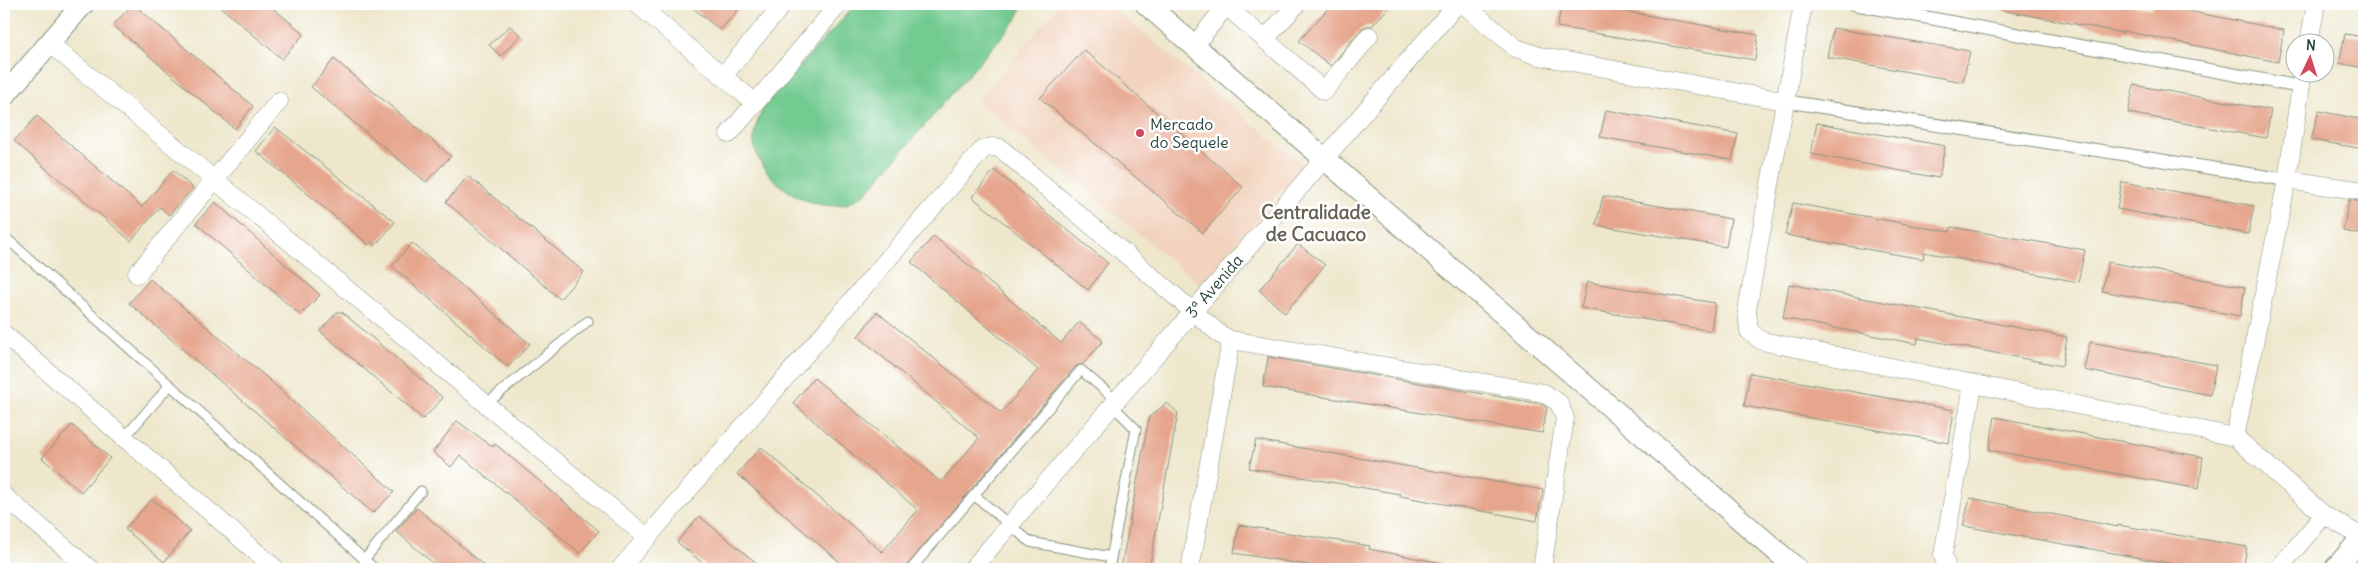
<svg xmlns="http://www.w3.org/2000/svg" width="2368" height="573" font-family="Delius,sans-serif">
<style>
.built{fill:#f2d4be}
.green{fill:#73cb91;stroke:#498462}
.building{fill:#e6a68d}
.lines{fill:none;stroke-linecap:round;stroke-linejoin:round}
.service-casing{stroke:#869280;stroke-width:11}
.pedestrian-casing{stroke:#869280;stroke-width:14}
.minor-casing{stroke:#869280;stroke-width:19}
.tertiary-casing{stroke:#869280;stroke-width:23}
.service{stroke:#fff;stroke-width:9}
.pedestrian{stroke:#fff;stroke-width:12}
.minor{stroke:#fff;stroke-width:18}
.tertiary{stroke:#fff;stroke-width:21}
.poi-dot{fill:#d1495b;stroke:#fff;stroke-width:2}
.labels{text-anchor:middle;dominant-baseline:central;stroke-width:5;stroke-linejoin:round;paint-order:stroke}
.poi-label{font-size:16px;fill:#1f3d34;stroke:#fff;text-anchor:start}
.street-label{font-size:16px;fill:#1f3d34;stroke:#fff}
.quarter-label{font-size:19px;font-weight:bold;fill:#656253;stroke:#fff}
</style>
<rect width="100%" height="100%" fill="#fff"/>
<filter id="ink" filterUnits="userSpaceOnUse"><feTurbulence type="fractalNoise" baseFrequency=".02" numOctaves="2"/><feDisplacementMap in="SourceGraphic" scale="10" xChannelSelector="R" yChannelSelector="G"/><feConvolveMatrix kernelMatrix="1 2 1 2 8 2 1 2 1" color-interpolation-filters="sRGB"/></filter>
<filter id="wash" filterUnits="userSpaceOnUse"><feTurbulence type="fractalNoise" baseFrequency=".0096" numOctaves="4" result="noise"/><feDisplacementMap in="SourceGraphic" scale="20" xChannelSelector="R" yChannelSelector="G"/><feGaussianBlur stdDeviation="1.12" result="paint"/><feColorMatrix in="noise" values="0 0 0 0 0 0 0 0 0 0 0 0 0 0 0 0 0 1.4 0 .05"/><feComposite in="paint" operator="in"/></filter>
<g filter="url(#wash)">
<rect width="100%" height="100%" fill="#eee7cc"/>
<path class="built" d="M1060,4H1108L1303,165L1202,286L977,101Z"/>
<path class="green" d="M856,4H1023L1016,20L865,194C859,197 852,202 845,204C810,214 758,179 754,143C753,130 759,118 764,106Z"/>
<g id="blocks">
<path class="building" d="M133,4L253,106L235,129L113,25Z
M217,4H268L304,34L282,59Z
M688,4H744L720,30Z
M1332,4H1392L1372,26H1366L1361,29L1331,66L1299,41Z
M1562,4H1584L1758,35L1755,60L1557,27Z
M2002,4H2122L2152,9L2153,4L2284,30L2278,62L2123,31V33L2001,10Z
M510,26L521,35L501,56L489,45Z
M1833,28L1970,51L1963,82L1827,57Z
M2345,34L2364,37V68L2339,63Z
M1084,50L1243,187L1203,233L1040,98Z
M334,59L451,156L426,182L311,87Z
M2134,85L2271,110L2266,138L2128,113Z
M1606,110L1738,134L1732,160L1600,137Z
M2319,111L2364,120V149L2311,140Z
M37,116L142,207L173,170L193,188L169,215L160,207L131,241L14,141Z
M1817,123L1945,146L1939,178L1811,154Z
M275,127L395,222L375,246L372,242L369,245L256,151Z
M994,170L1108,263L1088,290L972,197Z
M468,176L584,272L560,299L446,202Z
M2122,182L2254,206L2248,234L2117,209Z
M1603,196L1731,219L1726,247L1596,225Z
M2349,200L2364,202V235L2343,231Z
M215,202L320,295L300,315L196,223Z
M1793,203L1950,232L1951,227L2085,250L2078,282L1924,252L1923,259L1785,235Z
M934,236L1061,343L1079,322L1103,341L1083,364L1076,366L904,569H848L737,474L761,447L882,552L918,510L793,403L814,378L941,482L979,438L858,336L877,312L1001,413L1038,370L911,262Z
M412,243L530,344L508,367L392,266Z
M1298,244L1325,265L1285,313L1259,290Z
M2108,262L2245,287L2240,316L2102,291Z
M150,279L266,377L394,492L373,513L129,303Z
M1587,282L1715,303L1711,331L1581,308Z
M1789,284L2067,337L2062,366L1918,338L1917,344L1783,318Z
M337,312H342L443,398L423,419L320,331Z
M2090,342L2216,365L2210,395L2084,370Z
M1268,357L1541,404L1547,408L1542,433L1263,387Z
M1750,373L1954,410L1949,443L1744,406Z
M1167,403L1178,413L1149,569H1121L1149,417Z
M1995,417L2203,457L2199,489L1989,450Z
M457,421L493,447L495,444L599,531L580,553L460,455L451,467L433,452Z
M72,425L110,458L81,492L42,458Z
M1256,440L1543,490L1537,521L1400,496V494L1249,468Z
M1970,498L2118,527V525L2247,547L2243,569H2202L1963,526Z
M152,499L190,531L164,562L125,529Z
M417,508L488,569H440L396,531Z
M699,516L764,569H710L677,542Z
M1239,525L1370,546L1369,549L1442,563L1441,569H1332L1234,553Z"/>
</g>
</g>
<g filter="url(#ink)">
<use href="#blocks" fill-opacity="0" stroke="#869280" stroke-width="1"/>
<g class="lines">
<defs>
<path id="service" d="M4,236L375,569
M486,404L588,321
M124,438L170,385
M974,495L1030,542L1111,557
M364,560L421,491
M911,569L1081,370L1116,400
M1109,569L1136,429L1112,405"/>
<path id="pedestrian" d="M1854,4L2301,87
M1784,101L2287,180"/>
<path id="minor" d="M637,4L755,103
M1224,4L1324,91L1369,36
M1463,4L1516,48L1539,56L1784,101
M1803,4L1747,310L1749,331L1762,341L2235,437L2324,515L2362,537
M1265,39L1297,4
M2309,42L2316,4
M49,43L648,538
M1194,46L1226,6
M723,76L783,4
M729,134L839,4
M2287,180L2364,191
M137,274L279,101
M4,334L276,569
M2235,437L2287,180L2303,72
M4,496L90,569
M620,569L983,149L992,147L1000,148L1221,335L1231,340L1544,393L1559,403L1565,418L1542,569
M972,569L1457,4
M1190,569L1231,340
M1947,569L1943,555L1973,385
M2278,569L2324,515"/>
<path id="tertiary" d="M1146,4L1797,569
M4,96L83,4
M2335,569L2364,535"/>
</defs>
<use href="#service" class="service-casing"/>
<use href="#pedestrian" class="pedestrian-casing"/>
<use href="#minor" class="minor-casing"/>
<use href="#tertiary" class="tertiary-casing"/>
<use href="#service" class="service"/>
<use href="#pedestrian" class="pedestrian"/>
<use href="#minor" class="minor"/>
<use href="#tertiary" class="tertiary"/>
</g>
</g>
<circle class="poi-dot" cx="1140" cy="133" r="5"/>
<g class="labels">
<g class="poi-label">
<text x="1150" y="124">Mercado<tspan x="1150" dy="18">do Sequele</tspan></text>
</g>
<g class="street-label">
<text transform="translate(1214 286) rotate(-49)">3ª Avenida</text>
</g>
<g class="quarter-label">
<text x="1316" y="212">Centralidade<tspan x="1316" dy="22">de Cacuaco</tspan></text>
</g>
</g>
<rect width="2368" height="573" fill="none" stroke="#fff" stroke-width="20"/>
<g transform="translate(2310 58) rotate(4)"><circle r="24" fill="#ffffff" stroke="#a5b1ae"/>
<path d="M0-4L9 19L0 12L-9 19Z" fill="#d1495b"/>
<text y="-8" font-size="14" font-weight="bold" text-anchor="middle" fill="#1f3d34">N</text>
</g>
</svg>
